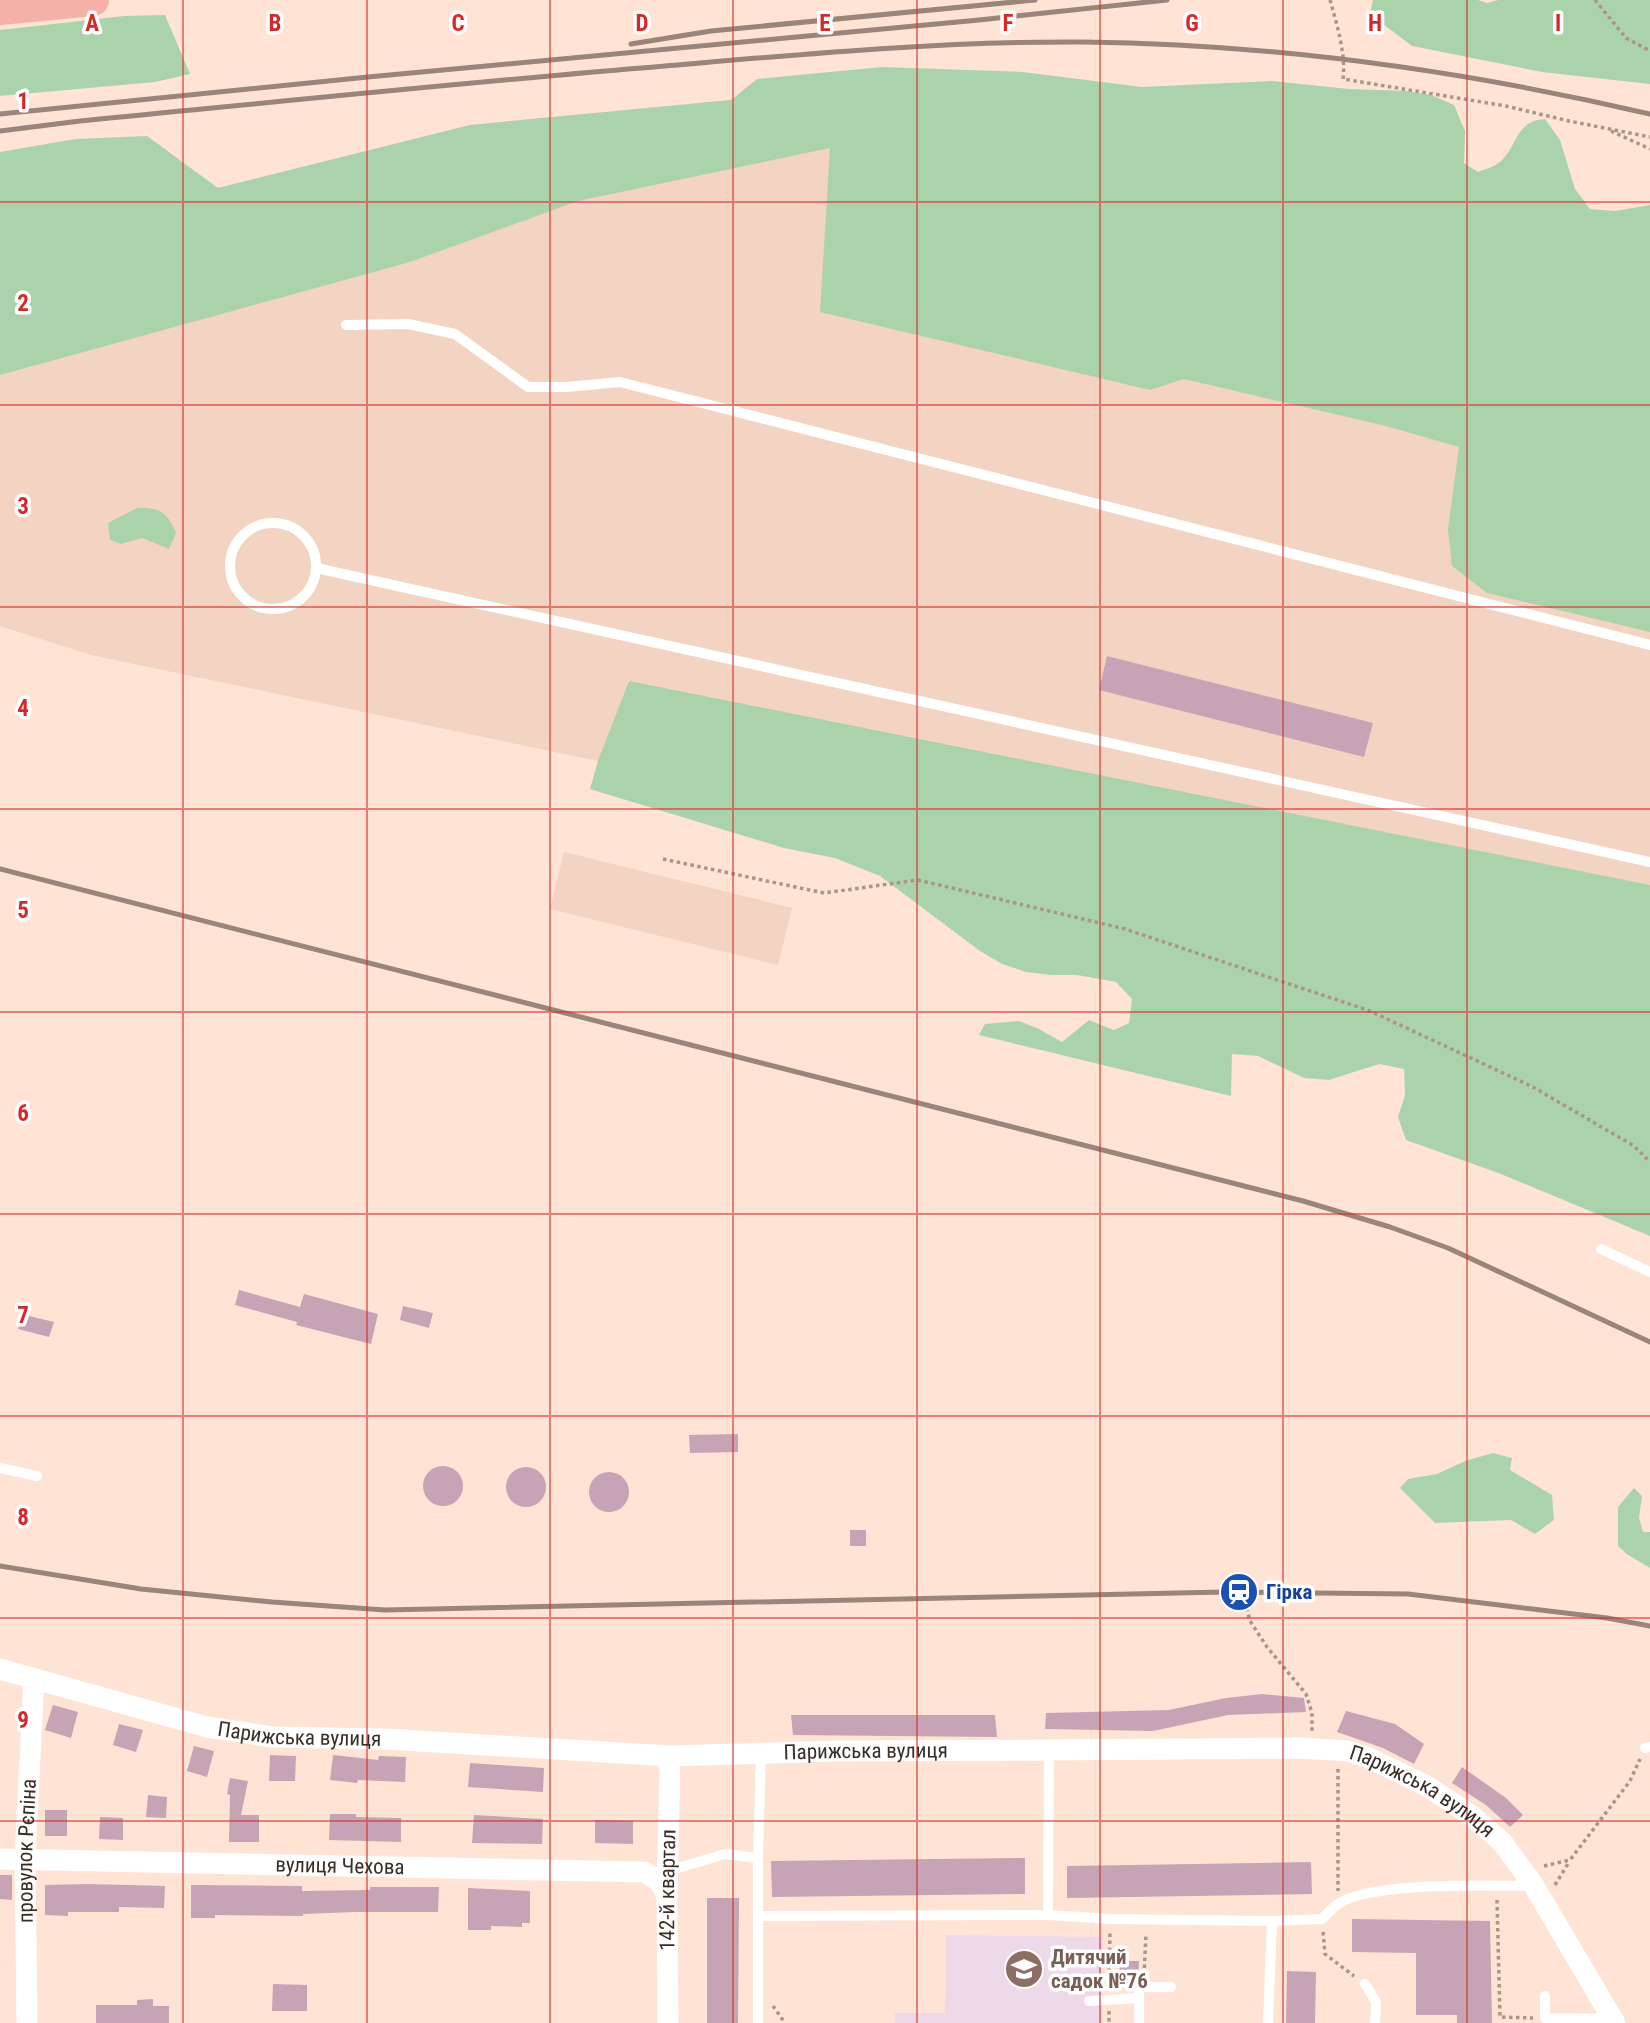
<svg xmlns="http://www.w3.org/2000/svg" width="1650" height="2023" font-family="'Roboto Condensed',sans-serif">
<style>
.built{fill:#f3d3c2}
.education{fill:#edd9e7}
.green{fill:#abd3ab}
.building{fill:#c6a4b6}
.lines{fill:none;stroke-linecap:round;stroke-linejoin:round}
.path{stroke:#aa9589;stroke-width:3.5;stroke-dasharray:3.5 3.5;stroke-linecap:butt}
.service{stroke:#fff;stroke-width:10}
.minor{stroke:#fff;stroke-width:21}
.primary{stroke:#f5b0aa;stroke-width:32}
.rail{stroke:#99857a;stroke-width:5}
.grid{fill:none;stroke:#d62828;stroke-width:2;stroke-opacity:0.55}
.labels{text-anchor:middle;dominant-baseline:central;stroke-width:7;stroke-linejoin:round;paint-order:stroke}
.transit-label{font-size:21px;font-weight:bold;fill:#164399;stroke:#fff;text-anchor:start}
.street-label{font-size:21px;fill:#3a2d26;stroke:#fff}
.education-label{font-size:21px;font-weight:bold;fill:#785e54;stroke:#fff;text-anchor:start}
.grid-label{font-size:23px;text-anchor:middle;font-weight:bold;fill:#d62828;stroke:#fff;stroke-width:7;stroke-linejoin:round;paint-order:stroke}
</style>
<rect width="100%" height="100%" fill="#ffe3d4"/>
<path class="built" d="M731,100L1650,248V997L598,761L91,655L0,626V242L470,125Z
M564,852L792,908L778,965L550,909Z"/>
<path class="education" d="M946,1935L1103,1937L1102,2023H895V2013H945Z"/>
<path class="green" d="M1373,0H1478L1487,3L1498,0H1650V84L1542,72L1412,46L1370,14Z
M165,15L190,74L155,82L0,96V30L124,16Z
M882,67L1023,72L1142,87L1272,81L1349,89L1406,91L1431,95L1454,105L1465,131L1464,163L1478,172C1486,169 1497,166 1503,159C1519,141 1517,121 1545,119L1560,140L1575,189L1590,209L1615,211L1650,205V632L1487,593L1452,566L1448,529L1459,447L1386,426L1184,379L1150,390L820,312L830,148L578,201L410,262L0,375V152L75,139L147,136L218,188L470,125L731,100L757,79Z
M137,508C160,507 167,512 176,533L169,549L142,538L121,544L110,540L108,523Z
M629,681L1650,885V1236L1501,1174L1406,1140L1398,1117L1405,1095L1404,1069L1379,1064L1329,1080L1304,1078L1258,1056L1232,1054L1231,1096L979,1035L985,1024L1019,1021L1037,1028L1062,1042L1089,1020L1114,1030L1129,1023L1132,999L1116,982L1077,975H1051L1026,972L1002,964L980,951L880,876L835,858L784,848L590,789L598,761Z
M1493,1453L1512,1458L1510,1470L1552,1495L1554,1520L1535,1534L1511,1520L1435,1523L1400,1488L1408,1479L1437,1474L1465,1461Z
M1634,1488L1642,1496L1639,1518L1643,1532H1650V1568L1628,1555L1618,1546V1507Z"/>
<path class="building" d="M1107,656L1373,723L1364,757L1099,690Z
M239,1290L300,1307L304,1294L378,1314L371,1344L296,1325L297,1322L235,1305Z
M403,1306L433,1313L429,1328L400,1320Z
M21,1314L54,1322L49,1337L18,1329Z
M738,1434V1452L690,1453L689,1435Z
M423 1486a20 20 0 1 1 40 0a20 20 0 1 1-40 0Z
M506 1487a20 20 0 1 1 40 0a20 20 0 1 1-40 0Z
M589 1492a20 20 0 1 1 40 0a20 20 0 1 1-40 0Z
M850,1530H866V1546H850Z
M1262,1694L1304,1698L1306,1712L1228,1715L1153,1731L1045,1729L1046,1713L1169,1710L1226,1698Z
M53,1705L78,1712L71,1738L45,1730Z
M1346,1711L1395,1724L1424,1744L1414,1764L1383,1748L1337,1732Z
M791,1715H995L997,1737L793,1735Z
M119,1724L143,1730L136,1752L113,1745Z
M194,1746L214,1751L207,1777L187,1771Z
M270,1755L296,1756L295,1781H269Z
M333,1755L378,1760L379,1756L406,1757L405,1782L358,1780L357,1783L330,1780Z
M470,1763L544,1768L543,1792L468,1787Z
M1462,1767L1506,1798L1523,1815L1510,1827L1486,1805L1452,1783Z
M230,1778L248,1781L241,1815H259V1842H229L230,1795L227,1794Z
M148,1795L167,1797L166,1818L146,1817Z
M45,1810H67V1836H45Z
M330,1814H356V1817L401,1818V1842L329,1840Z
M474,1815L543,1819L542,1844L472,1843Z
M100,1817L123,1818V1840L99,1839Z
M595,1820L633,1821V1844L595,1843Z
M1025,1858V1894L772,1897L771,1861Z
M1311,1862L1312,1894L1067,1898V1866Z
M0,1875H12V1900L0,1899Z
M88,1884L165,1886L164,1908L119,1907V1912H68V1916L45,1915V1885Z
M191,1885L302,1886V1891L370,1890V1887H439L438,1912H355L303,1914V1916L215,1915V1918H191Z
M468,1888L530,1891V1923H522V1927L491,1926V1930H468Z
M707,1898H739L738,2023H707Z
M1352,1919L1490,1921L1492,2023H1457V2015H1416V1953L1352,1952Z
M1120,1961H1139L1138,1979L1119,1980Z
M1287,1971L1316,1972L1315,2023H1286Z
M273,1984L307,1985V2011H272Z
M153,1999V2006H169V2023H96V2005H137V2000Z"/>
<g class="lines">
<path class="path" d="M1330,0C1337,25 1346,54 1343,79L1506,106L1569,121L1650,137
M1595,0L1626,38L1650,51
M1611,131L1650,149
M663,859L824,893L918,880L1125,929L1370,1011L1533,1087L1634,1146L1650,1162
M1245,1601L1250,1621L1267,1647L1306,1694L1312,1713V1732
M1338,1769V1891
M1544,1866L1570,1860L1630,1781L1640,1759
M1555,1885L1569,1862
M1497,1900L1500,2017L1533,2018
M1323,1932L1325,1954L1354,1976
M1144,1975L1146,1934
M1109,1986L1110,1931
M773,2006L785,2023
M1109,2011V2023"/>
<path class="service" d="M346,325L408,324L455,334L528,387H566L620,382L1650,645
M230 566a43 43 0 1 1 86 0a43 43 0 1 1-86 0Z
M316,568L1650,862
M1601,1249L1650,1272
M0,1468L37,1476
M1645,1748L1650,1747
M758,1858L761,1754
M668,1871L725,1854L758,1858V1916L1048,1915L1111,1919L1272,1921L1268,2023
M1048,1915L1049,1750
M758,1916V2023
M1272,1921L1322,1919C1327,1914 1332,1908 1338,1904C1372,1881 1490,1886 1534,1886
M1365,1984L1376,2002L1375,2023
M1545,1996V2018L1613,2019
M1089,2001L1139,1998
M1139,2023V1987H1171"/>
<g class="minor">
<path id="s1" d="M0,1669L207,1727L273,1737L385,1739L670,1756L836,1751L1049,1750L1301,1748L1348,1751L1367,1757L1427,1786L1472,1816L1502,1842L1534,1886L1615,2023"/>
<path id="s2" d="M0,1859L644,1872L659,1881L667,1895"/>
<path id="s3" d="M27,2023L25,1859L34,1679"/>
<path id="s4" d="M668,2023L667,1895L670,1756"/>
</g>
<path class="primary" d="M0,9L93,0"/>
<path class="rail" d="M631,44L711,31L1035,0
M0,114L368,77L979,20L1167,0
M0,131L80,121C275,102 470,82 665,66C805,54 944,41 1084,42C1274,44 1465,71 1650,114
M0,869L1303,1201L1390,1227L1448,1248L1650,1342
M0,1566L141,1589L272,1602L385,1610L1224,1592L1408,1594L1607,1618L1650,1626"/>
</g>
<path class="grid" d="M183,0V2023M367,0V2023M550,0V2023M733,0V2023M917,0V2023M1100,0V2023M1283,0V2023M1467,0V2023M0,202H1650M0,405H1650M0,607H1650M0,809H1650M0,1012H1650M0,1214H1650M0,1416H1650M0,1618H1650M0,1821H1650"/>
<defs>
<symbol id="station-disc" viewBox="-11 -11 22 22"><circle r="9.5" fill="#1a4fb4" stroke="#fff"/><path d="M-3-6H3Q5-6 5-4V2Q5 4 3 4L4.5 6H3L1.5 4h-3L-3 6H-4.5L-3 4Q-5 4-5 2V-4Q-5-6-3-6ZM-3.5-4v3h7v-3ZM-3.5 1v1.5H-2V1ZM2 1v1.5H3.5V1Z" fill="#fff"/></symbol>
<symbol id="school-disc" viewBox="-11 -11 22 22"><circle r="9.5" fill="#8d6e63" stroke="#fff"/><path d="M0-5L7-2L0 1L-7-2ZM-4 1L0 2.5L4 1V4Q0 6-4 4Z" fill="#fff"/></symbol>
</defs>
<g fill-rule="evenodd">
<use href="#station-disc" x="1217" y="1570" width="44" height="44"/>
<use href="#school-disc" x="1002" y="1947" width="44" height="44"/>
</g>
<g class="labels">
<g class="transit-label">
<text x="1266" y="1592">Гірка</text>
</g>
<g class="street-label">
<text stroke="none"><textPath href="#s1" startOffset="308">Парижська вулиця</textPath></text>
<text stroke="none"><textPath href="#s1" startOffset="875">Парижська вулиця</textPath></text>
<text stroke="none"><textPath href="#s1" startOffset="1442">Парижська вулиця</textPath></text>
<text stroke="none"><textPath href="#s3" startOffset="172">провулок Рєпіна</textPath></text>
<text stroke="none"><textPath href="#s2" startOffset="340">вулиця Чехова</textPath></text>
<text stroke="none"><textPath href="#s4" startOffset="133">142-й квартал</textPath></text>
</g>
<g class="education-label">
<text x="1051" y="1957">Дитячий<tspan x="1051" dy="24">садок №76</tspan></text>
</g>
</g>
<g class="grid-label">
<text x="92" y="31">A</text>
<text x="275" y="31">B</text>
<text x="458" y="31">C</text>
<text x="642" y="31">D</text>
<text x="825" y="31">E</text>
<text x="1008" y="31">F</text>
<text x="1192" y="31">G</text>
<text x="1375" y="31">H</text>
<text x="1558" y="31">I</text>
<text x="23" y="109">1</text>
<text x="23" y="311">2</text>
<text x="23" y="514">3</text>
<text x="23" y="716">4</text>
<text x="23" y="918">5</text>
<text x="23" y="1121">6</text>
<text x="23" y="1323">7</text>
<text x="23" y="1525">8</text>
<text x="23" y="1728">9</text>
</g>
</svg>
